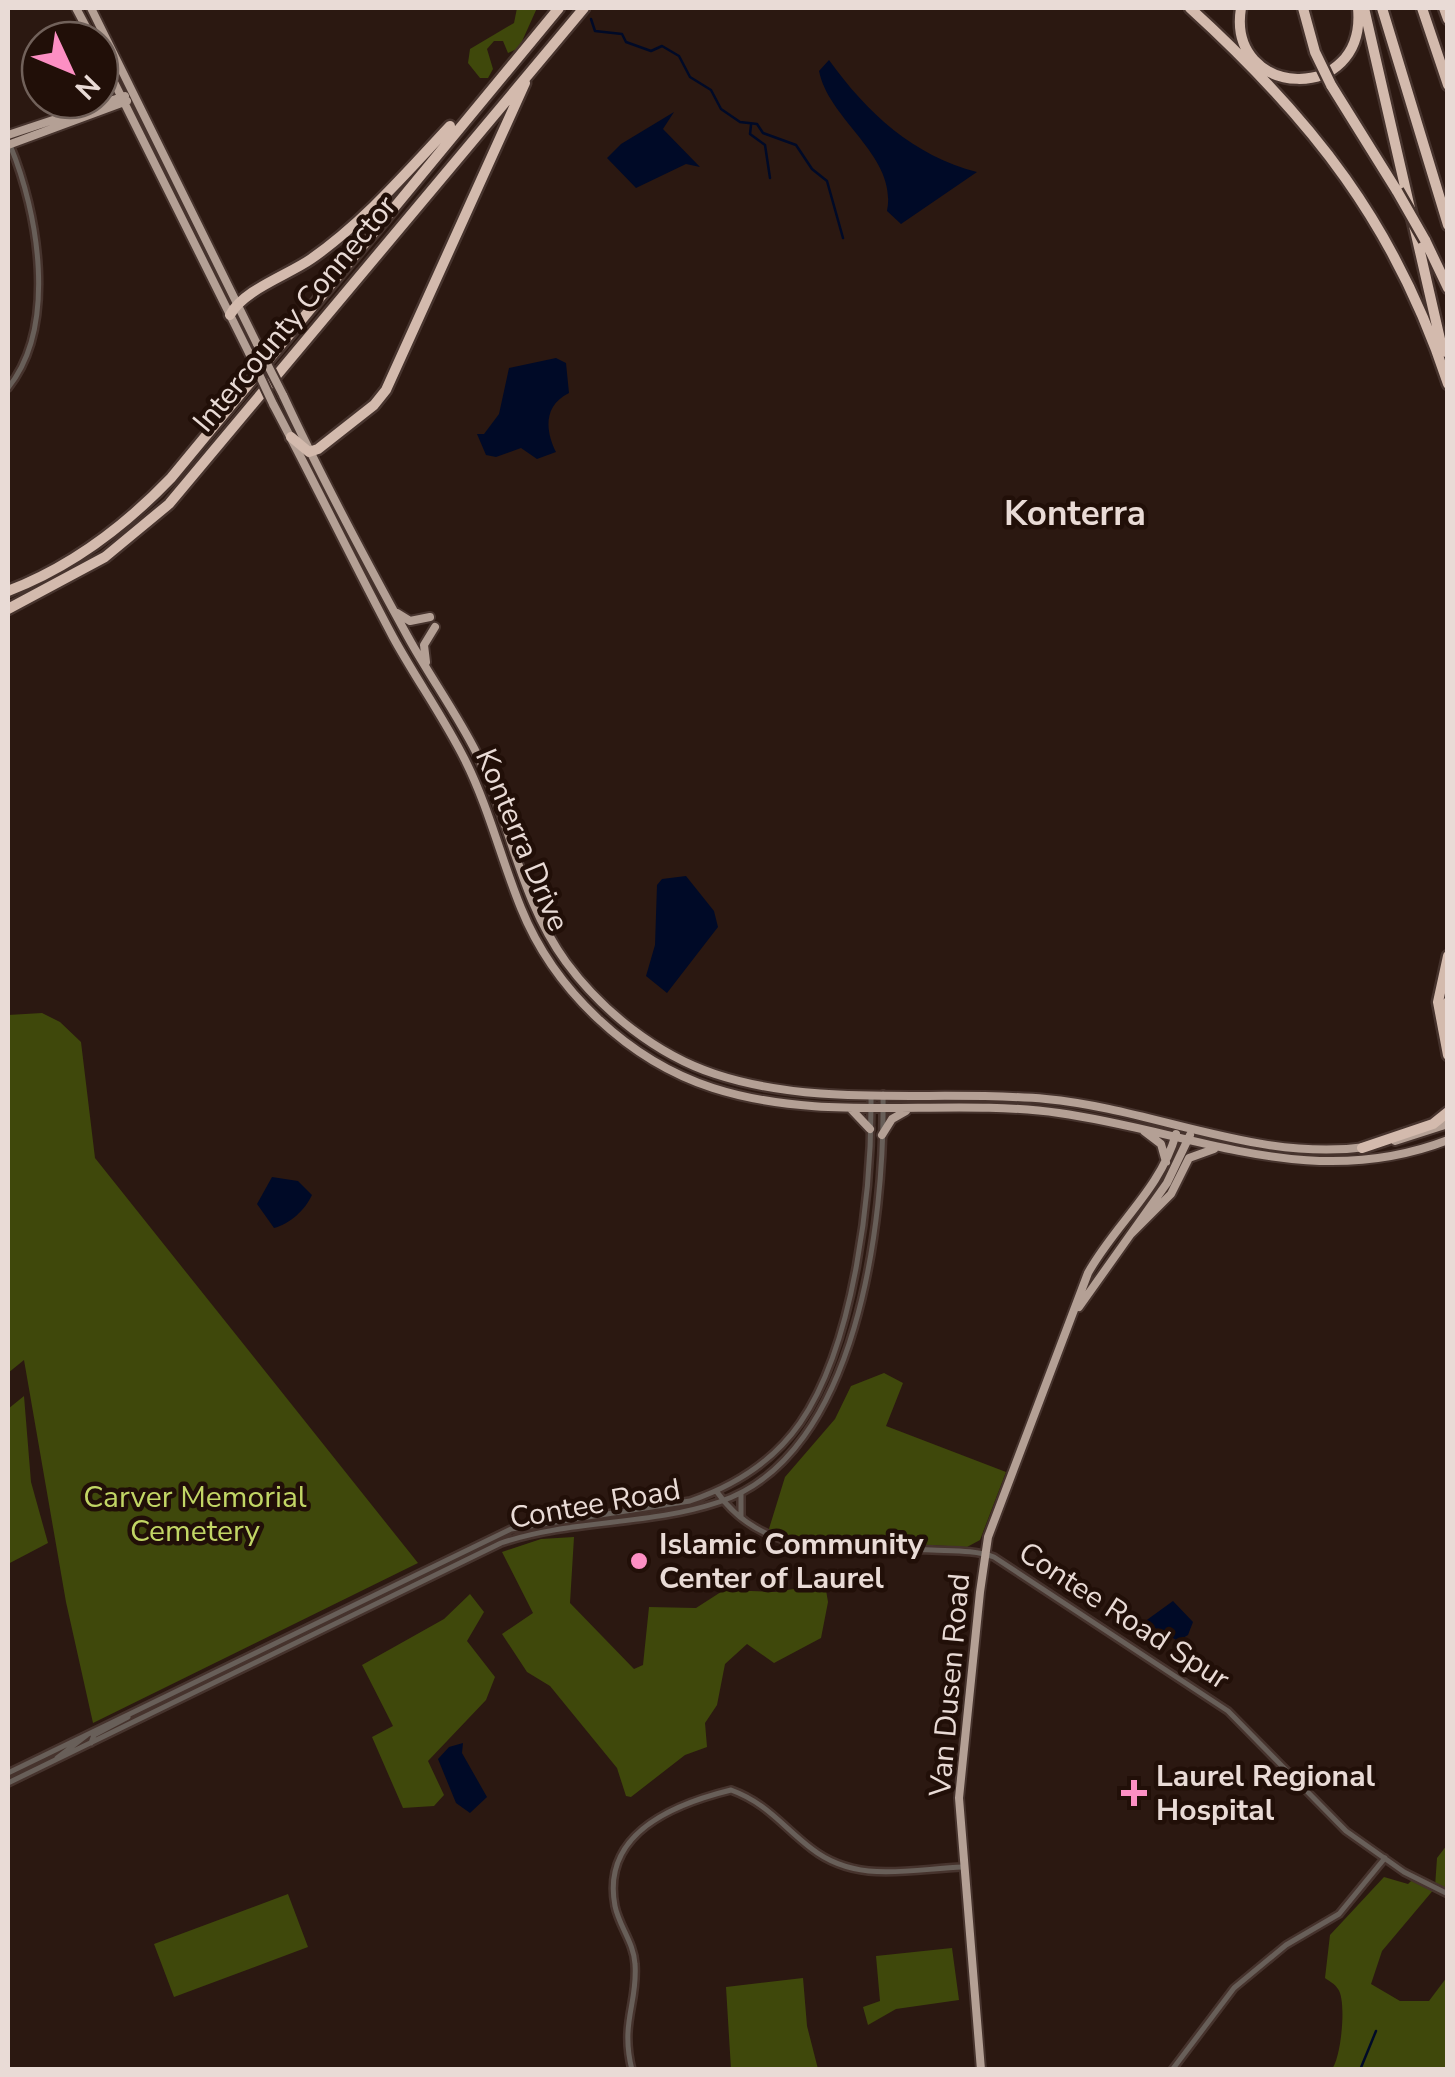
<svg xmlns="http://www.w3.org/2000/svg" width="1455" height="2077" font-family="'Nunito Sans',sans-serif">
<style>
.green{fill:#3f480b}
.water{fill:#000a27}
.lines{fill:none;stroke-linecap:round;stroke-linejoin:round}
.stream{stroke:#000a27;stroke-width:2.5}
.minor-casing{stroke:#46332d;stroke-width:10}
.major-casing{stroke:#46332d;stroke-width:12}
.highway-casing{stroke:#46332d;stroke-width:15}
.minor{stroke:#685f59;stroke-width:5}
.major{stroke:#b4a095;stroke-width:8}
.highway{stroke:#d3baad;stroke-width:10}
.major-bridge-casing{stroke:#46332d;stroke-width:12;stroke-linecap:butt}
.highway-bridge-casing{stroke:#46332d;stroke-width:15;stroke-linecap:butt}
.major-bridge{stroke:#b4a095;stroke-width:8}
.highway-bridge{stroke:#d3baad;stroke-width:10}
.poi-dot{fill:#fc8fc3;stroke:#210f08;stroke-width:4}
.labels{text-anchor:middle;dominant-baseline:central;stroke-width:9;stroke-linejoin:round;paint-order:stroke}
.street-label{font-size:30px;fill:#e9dbd6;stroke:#210f08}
.park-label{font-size:30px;fill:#c2d665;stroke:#210f08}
.poi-label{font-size:30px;font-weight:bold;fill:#e9dbd6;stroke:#210f08;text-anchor:start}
.quarter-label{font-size:35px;font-weight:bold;fill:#e9dbd6;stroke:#210f08}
</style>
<rect width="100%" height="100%" fill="#2b1811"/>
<path class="green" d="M517,8H537L519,48L508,53L503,41H494L487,49L493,69L488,78H480L468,63L470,49L514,23Z
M42,1013L60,1022L81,1042L95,1158L418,1563L93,1723L66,1602L24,1360L8,1373V1015Z
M884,1373L903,1383L886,1426L1006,1472L980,1540L967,1547L793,1538L768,1532L785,1477L835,1419L851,1386Z
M24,1396L31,1482L48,1543L8,1564V1409Z
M574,1537L570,1603L634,1669L643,1665L649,1607L696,1608L724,1590L775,1592L825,1584L828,1602L821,1638L774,1663L747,1644L725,1664L717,1705L705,1723L707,1747L685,1755L631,1797L626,1796L617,1768L550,1686L527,1672L502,1634L533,1613L502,1552L541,1539Z
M470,1594L484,1612L467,1641L495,1677L486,1700L428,1761L444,1795L434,1806L403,1808L372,1737L393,1726L362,1665L444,1619Z
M1447,1845V1894L1435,1888L1382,1951L1371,1984L1400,2001H1429L1447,1977V2069H1332C1341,2058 1347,2001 1338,1989C1335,1984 1329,1981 1325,1978L1330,1935L1384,1877L1408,1884L1414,1878L1435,1887L1437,1858Z
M288,1894L308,1947L174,1997L154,1944Z
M952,1948L959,2000L896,2009L868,2025L863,2007L880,2001L876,1956Z
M803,1978L807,2026L818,2069H731L726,1987Z"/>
<path class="water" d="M829,60C867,113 914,156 977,172L901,224L887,211C898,156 829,121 819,71Z
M674,112L663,129L700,167L686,164L636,188L607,158L621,144Z
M556,358L566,363L569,393C541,407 547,434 556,452L537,459L521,448L496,457L486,455L477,434H484L499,414L509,368Z
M686,876L714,911L718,927L667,993L646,976L655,945L657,885L662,879Z
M272,1177L298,1181L312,1195C305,1210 290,1224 274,1228L257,1204Z
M1173,1601L1193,1622L1188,1635L1178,1641L1144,1622Z
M463,1743L462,1753L487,1797L470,1813L456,1803L438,1759L449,1747Z"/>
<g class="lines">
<path class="stream" d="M591,19L595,31L622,34L626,42L651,51L662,46L679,56L690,77L711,90L721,109L740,122L757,124L763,133L796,145L812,169L827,181L843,238
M751,125L750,134L765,145L770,178
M1360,2070L1376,2031"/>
<defs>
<path id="minor" d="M8,388C58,326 38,212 10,145
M717,1492C766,1563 856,1547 932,1550C952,1551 975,1550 994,1557L1228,1711L1346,1831L1404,1872L1448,1894
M741,1494V1517
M91,1743L94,1735L128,1717
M57,1758L87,1735
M8,1773L511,1529L690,1501C734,1486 773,1462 800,1423C855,1344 872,1191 871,1096
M8,1783L501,1543C572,1519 648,1526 719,1502C859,1456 885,1218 883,1094
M632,2070C620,2022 638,2003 635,1964C634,1943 619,1926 615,1906C601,1833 674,1804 731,1790C767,1803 783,1827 812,1849C857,1884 910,1869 963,1867
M1172,2070L1234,1988L1286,1945L1339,1914L1385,1858"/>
<path id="major" d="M76,8L93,40
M91,8L257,344
M100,54L249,353
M101,104L109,92L107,71
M8,135L125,96
M8,145L127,101
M283,395C321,477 364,557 408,637C430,677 457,714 477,754C511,823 520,899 566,962C602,1011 657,1055 715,1074C821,1109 937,1089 1046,1099C1154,1109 1257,1162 1366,1147
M273,404C314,481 352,560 393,637C416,679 444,718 465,760C489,808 501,859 521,908C554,990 629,1061 713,1088C825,1124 945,1097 1059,1113C1195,1132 1311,1193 1448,1140
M397,613L410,621L430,617
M426,662L424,645L435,627
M851,1109L870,1129
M1144,1131L1161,1144L1166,1162
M882,1135L892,1119L906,1111
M1395,1141L1448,1124
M1130,1235L1171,1194L1189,1158L1214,1149
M1079,1307L1167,1183L1190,1135
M981,2070L959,1798L980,1592L988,1537L1088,1273C1116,1223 1160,1190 1176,1134"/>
<path id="highway" d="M1190,8C1312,119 1396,225 1448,384
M1241,8C1226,99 1367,106 1358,8
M1364,8L1443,352
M1382,8L1448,225
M1422,8L1448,85
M1444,8L1448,19
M1331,85L1397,191
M1425,240L1448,288
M230,315C243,290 288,275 311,259C364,222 406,173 450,126
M291,437L309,452L318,449L374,405L386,390L525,83
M8,591C71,567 124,527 171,478L559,8
M8,609L105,557L169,504L584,8
M1448,956L1438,1002L1448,1055
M1448,1002V1017
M1362,1148L1433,1124L1448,1112"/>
</defs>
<use href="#minor" class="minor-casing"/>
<use href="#major" class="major-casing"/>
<use href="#highway" class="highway-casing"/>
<use href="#minor" class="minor"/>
<use href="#major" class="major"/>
<use href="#highway" class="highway"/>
<defs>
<path id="major-bridge" d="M257,344L283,395
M249,353L273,404"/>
<path id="highway-bridge" d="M1303,8L1315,52L1331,85
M1397,191L1425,240"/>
</defs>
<use href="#major-bridge" class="major-bridge-casing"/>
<use href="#highway-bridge" class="highway-bridge-casing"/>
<use href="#major-bridge" class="major-bridge"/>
<use href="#highway-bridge" class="highway-bridge"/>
</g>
<g class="poi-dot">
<circle cx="639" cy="1561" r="10"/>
<path d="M1129 1778h10v10h10v10h-10v10h-10v-10h-10v-10h10z"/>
</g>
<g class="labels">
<g class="street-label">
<text transform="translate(295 314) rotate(-50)">Intercounty Connector</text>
<text transform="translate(522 840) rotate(67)">Konterra Drive</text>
<text transform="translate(595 1504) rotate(-10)">Contee Road</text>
<text transform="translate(1124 1616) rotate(33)">Contee Road Spur</text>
<text transform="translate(950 1685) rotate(-85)">Van Dusen Road</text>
</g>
<g class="park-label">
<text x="195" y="1497">Carver Memorial<tspan x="195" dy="34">Cemetery</tspan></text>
</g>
<g class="poi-label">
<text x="659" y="1544">Islamic Community<tspan x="659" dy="34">Center of Laurel</tspan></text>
<text x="1156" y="1776">Laurel Regional<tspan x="1156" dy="34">Hospital</tspan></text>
</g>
<g class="quarter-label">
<text x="1075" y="513">Konterra</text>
</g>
</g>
<rect width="1455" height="2077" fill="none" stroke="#e9dbd6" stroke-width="20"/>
<g transform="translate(70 70) rotate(134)"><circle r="48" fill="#210f08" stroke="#71615a" stroke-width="2.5"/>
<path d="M0-8L18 38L0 25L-18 38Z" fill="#fc8fc3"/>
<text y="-15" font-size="28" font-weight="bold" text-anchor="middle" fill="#e9dbd6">N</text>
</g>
</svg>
